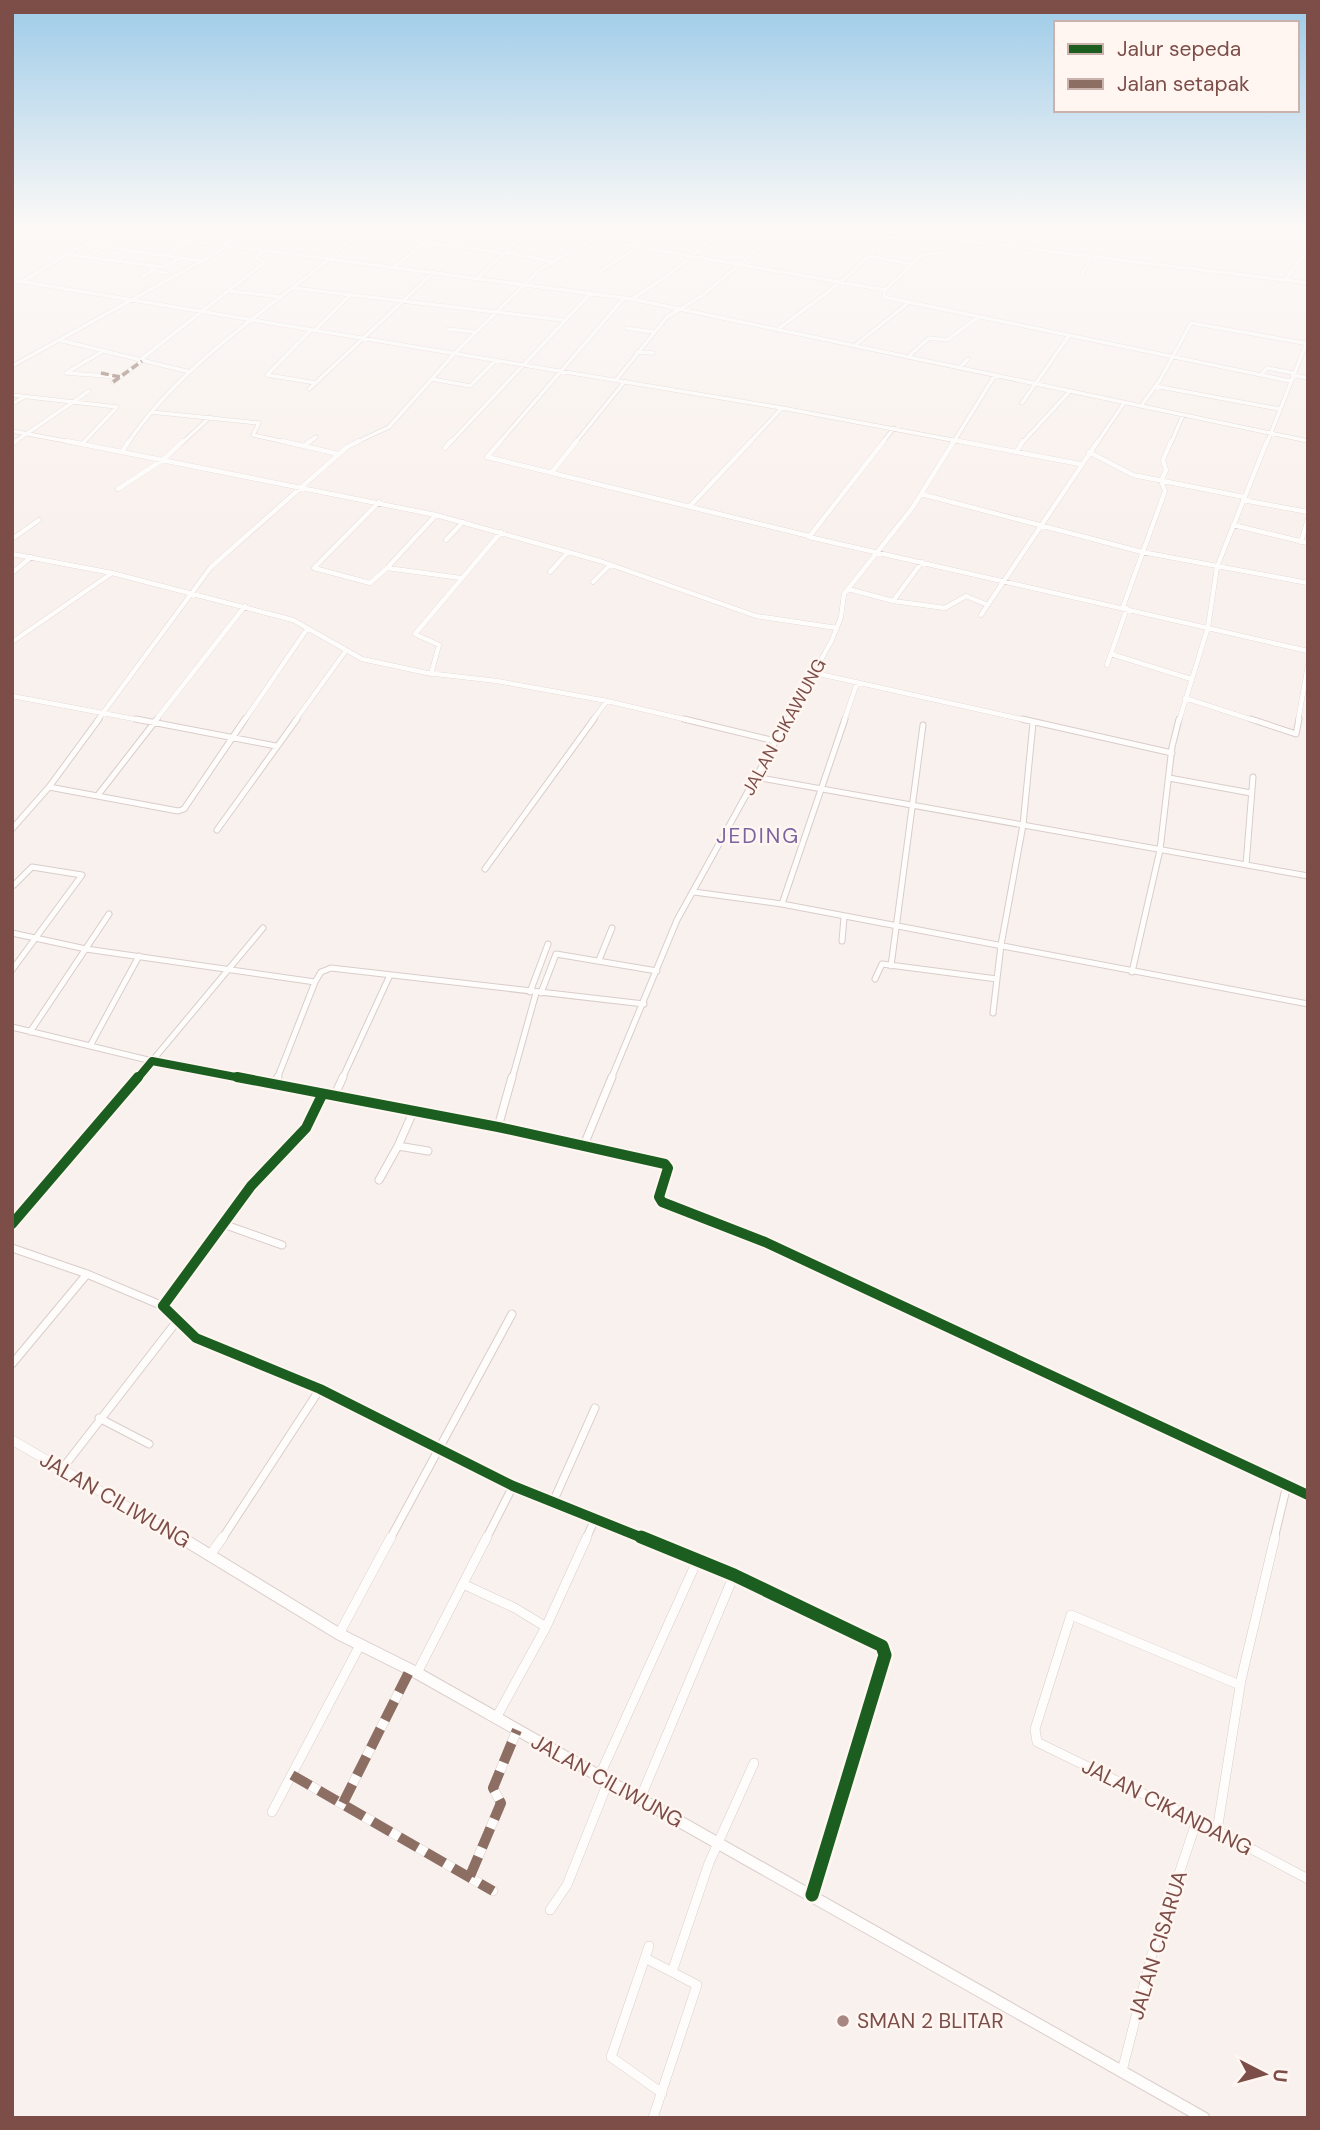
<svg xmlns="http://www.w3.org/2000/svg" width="1320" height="2130" font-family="'DM Sans',sans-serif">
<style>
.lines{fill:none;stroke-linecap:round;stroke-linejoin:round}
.minor-far4-casing{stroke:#d9cdca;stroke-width:4.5}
.minor-far3-casing{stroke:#d9cdca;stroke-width:5}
.minor-far2-casing{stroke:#d9cdca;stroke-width:7}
.minor-far1-casing{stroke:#d9cdca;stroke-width:9}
.minor-casing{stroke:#d9cdca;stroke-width:10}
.secondary-far1-casing{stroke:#dacecb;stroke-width:10}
.secondary-casing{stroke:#dacecb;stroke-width:13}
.minor-far4{stroke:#fefdfc;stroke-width:3.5}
.minor-far3{stroke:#fefdfc;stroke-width:4.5}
.minor-far2{stroke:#fefdfc;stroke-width:5}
.minor-far1{stroke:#fefdfc;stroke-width:7}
.minor{stroke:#fefdfc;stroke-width:9}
.secondary-far1{stroke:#fefdfc;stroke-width:9}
.secondary{stroke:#fefdfc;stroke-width:11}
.quiet-far1{stroke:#8d6e63;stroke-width:3.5;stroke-dasharray:8 3.5;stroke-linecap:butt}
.quiet{stroke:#8d6e63;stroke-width:10;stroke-dasharray:21 10;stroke-linecap:butt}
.cycleway-far2-casing{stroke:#fff6f1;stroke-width:11}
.cycleway-far1-casing{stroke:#fff6f1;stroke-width:14}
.cycleway-casing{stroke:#fff6f1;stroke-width:18}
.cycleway-far2{stroke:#1b5e20;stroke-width:8}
.cycleway-far1{stroke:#1b5e20;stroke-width:10}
.cycleway{stroke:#1b5e20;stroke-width:13}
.poi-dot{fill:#a88682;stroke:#fff6f1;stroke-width:2.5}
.labels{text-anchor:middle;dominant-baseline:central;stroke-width:5;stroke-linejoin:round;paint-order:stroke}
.street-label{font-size:18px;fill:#7d4d48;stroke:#fff6f1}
.quarter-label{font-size:21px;letter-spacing:2px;fill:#7c64a0;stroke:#fff6f1}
.near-street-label{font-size:21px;fill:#7d4d48;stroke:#fff6f1}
.near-poi-label{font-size:21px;fill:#7d4d48;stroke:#fff6f1;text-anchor:start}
</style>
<rect width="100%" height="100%" fill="#f9f1ed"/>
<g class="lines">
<defs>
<path id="minor-far4" d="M309,226L503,253
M687,226L974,242L1308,283
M106,231L229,246
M526,233L582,237L885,290
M974,242L989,226
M86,244L201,261
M222,245L255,226
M504,252L554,262
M941,253L922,255L885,290L884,297L1290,381
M70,255L163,267L181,258
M165,255L189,241
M868,256L911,264
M87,257L105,246
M117,261L134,250
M156,266L151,270L167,273
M394,267L446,226
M599,272L636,248
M1082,275L1091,256
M142,277L153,271
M478,277L534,226
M12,280L782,408L968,443
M1285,280L1308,250
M21,282L115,226
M293,288L563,320
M229,291L282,297
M632,299L667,276L725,229
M626,328L653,332
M448,329L475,332
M311,330L267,375L316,383
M777,330C816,299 866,271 888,226
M314,331L351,294
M59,340L190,372
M854,346L907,304
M103,351L66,373L120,377
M637,352L653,353
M908,357L929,338L947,340L977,318
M140,360L265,262L255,258L263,251
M12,366L229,246L329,259L366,226
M960,367L968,359
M1261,375L1267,368L1293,373
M1292,375L1308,378
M432,379L470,386L496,360
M616,380L667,317L703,295L777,233
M113,382L142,361
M1155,386L1279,409
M309,389L434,272
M12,395L117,407L83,443
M1022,403L1068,337
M12,404L24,397
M1141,406L1160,380L1191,323L1304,343
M151,412L259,423L253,435L290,443
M12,431L76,443
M13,443L89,391
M128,443C178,368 260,315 329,259L632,299L1308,441
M182,443L210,417
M308,443L316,437
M355,443L389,427L454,354L540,269L619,226
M450,443L591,293
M499,443L624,298
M575,443L625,381
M749,443L782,408
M882,443L894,428
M953,443L995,375
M1022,443L1070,391
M1097,443L1124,403
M1171,443L1183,415
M1267,443L1308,339"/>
<path id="minor-far3" d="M67,441L436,515L600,561L756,616L837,628
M282,441L304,446
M310,441L304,446L338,454
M501,441L487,457L809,536
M884,441L809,537L1308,651
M959,441L1080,464
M12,444L16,441
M445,448L451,441
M123,450L129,441
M1017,451L1023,441
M1089,452L1133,475L1244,497
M552,472L577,441
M118,489L164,459L183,441
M921,494L1142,552L1308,583
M1243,500L1308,512
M379,502L314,568L370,583L387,568
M691,505L751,441
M436,515L387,568L461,578
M1233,525L1308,543
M12,539L39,520
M446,540L463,522
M1301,542L1308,519
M12,554L112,573L293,620L362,659L427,673L497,681L607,701L692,721
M550,572L568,552
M12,573L31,557
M593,582L610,565
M848,589L893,601L945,608L966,596L988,605
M893,601L922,562
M1123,607L1165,491L1161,481L1166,470L1163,460L1171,441
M981,615L1098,441
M12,642L112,573
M1111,654L1191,679
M1107,665L1127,608
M815,673L1030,721
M431,674L439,645L415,634L501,532
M12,696L145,721
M1185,698L1256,721
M97,721L211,567L347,447L359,441
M155,721L245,606
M244,721L307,629
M295,721L345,652
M592,721L607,701
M787,721L832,640L841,617L844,594L913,507L954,441
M844,721L857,683
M1179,721L1208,627L1217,567L1267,441
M1298,721L1308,665"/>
<path id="minor-far2" d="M136,719L276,746
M684,719L775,741
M1022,719L1172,753
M1251,719L1296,734L1299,719
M755,777L1308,876
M1169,778L1251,793
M49,787L178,811L184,809L245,719
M98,795L157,719
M12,829L49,787L99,719
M217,830L297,719
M1246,865L1253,777
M485,869L594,719
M694,892L782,904L1308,1004
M782,904L845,719
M12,933L86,949L315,982L321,972L331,968L644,1004
M842,941L844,917
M599,960L612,928
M891,966L923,725
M12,970L82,875L32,867L14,885
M1132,972L1160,850L1172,747L1179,719
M875,979L882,964L997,979
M530,992L548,944
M541,993L556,954L657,971
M993,1013L1001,945L1023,825L1033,723
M12,1027L152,1061L263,928
M30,1032L109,914
M90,1046L139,956
M137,1079L152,1061L246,1079
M277,1079L315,982
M342,1079L390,975
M512,1079L536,993
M611,1079L677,920L788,719"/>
<path id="minor-far1" d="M237,1077L498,1127L665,1164L668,1168L659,1197L662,1202L765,1242L1308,1495
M275,1084L278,1077
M322,1095L306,1128L251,1186L163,1306L196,1338L320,1389L513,1486L645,1539
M334,1097L343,1077
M413,1112L398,1146L428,1151
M498,1127L512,1077
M584,1145L612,1077
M379,1180L398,1146
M12,1224L138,1077
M223,1224L282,1245
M12,1248L87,1274L163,1306
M12,1364L87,1274
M99,1418L149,1444
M62,1469L177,1321
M553,1502L595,1408
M222,1539L320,1389
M390,1539L512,1314
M486,1539L513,1486
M586,1539L595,1519
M1274,1539L1287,1485"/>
<path id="minor" d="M641,1537L734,1575L882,1646L885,1655L812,1895
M210,1555L223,1537
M463,1584L515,1608L546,1627
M339,1634L391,1537
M417,1673L487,1537
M1240,1685L1071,1615L1035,1729L1037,1742L1197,1820L1308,1879
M496,1718L546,1627L587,1537
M292,1775L493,1891
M599,1777L697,1561
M640,1799L734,1575
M343,1803L410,1670
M272,1812L360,1645
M1217,1831L1241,1680L1275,1537
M470,1876L501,1803L493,1788L517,1730
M550,1910L567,1885L608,1782
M645,1958L649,1946
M1122,2071L1152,1954L1197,1820
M662,2093L611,2057L645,1958L672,1972
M653,2118L697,1985L672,1972L709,1863L754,1763"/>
<path id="secondary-far1" d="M12,1440L183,1539"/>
<path id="secondary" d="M180,1537L339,1634L417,1673L1204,2118"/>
</defs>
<use href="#minor-far4" class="minor-far4-casing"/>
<use href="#minor-far3" class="minor-far3-casing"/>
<use href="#minor-far2" class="minor-far2-casing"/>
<use href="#minor-far1" class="minor-far1-casing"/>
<use href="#minor" class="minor-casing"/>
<use href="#secondary-far1" class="secondary-far1-casing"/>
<use href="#secondary" class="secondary-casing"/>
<use href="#minor-far4" class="minor-far4"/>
<use href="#minor-far3" class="minor-far3"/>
<use href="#minor-far2" class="minor-far2"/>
<use href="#minor-far1" class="minor-far1"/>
<use href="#minor" class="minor"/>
<use href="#secondary-far1" class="secondary-far1"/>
<use href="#secondary" class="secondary"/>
<path class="quiet-far1" d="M101,373L120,377
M113,382L142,361"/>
<path class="quiet" d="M292,1775L493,1891
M343,1803L410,1670
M470,1876L501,1803L493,1788L517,1730"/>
<defs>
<path id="cycleway-far2" d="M137,1079L152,1061L246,1079"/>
<path id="cycleway-far1" d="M237,1077L498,1127L665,1164L668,1168L659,1197L662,1202L765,1242L1308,1495
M322,1095L306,1128L251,1186L163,1306L196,1338L320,1389L513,1486L645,1539
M12,1224L138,1077"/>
<path id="cycleway" d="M641,1537L734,1575L882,1646L885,1655L812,1895"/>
</defs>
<use href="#cycleway-far2" class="cycleway-far2-casing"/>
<use href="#cycleway-far1" class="cycleway-far1-casing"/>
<use href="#cycleway" class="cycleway-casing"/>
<use href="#cycleway-far2" class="cycleway-far2"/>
<use href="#cycleway-far1" class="cycleway-far1"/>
<use href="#cycleway" class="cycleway"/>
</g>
<linearGradient id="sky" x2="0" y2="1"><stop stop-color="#9dcbe8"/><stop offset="0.43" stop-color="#fcf9f7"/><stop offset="1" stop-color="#fcf9f7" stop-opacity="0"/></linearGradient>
<rect width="1320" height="524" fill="url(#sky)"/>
<circle class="poi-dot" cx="843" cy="2021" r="7"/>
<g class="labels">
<g class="street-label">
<text transform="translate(784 727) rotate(-61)">JALAN CIKAWUNG</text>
</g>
<g class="quarter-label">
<text x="758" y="836">JEDING</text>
</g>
<g class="near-street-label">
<text transform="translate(115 1500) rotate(30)">JALAN CILIWUNG</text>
<text transform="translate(607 1781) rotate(29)">JALAN CILIWUNG</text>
<text transform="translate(1167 1807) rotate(27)">JALAN CIKANDANG</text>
<text transform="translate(1158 1945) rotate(-73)">JALAN CISARUA</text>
</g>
<g class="near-poi-label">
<text x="857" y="2021">SMAN 2 BLITAR</text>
</g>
</g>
<rect width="1320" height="2130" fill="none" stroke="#7d4d48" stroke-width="28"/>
<rect x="1054" y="21" width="245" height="91" fill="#fff6f1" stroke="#cbb2ad" stroke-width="2"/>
<rect x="1068" y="44" width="35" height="10" fill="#1b5e20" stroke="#cbb2ad" stroke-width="2"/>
<text x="1117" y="56" font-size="21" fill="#7d4d48">Jalur sepeda</text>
<rect x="1068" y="79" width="35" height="10" fill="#8d6e63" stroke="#cbb2ad" stroke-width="2"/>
<text x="1117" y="91" font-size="21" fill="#7d4d48">Jalan setapak</text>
<g transform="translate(1264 2074) rotate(96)" stroke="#fff6f1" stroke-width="5" paint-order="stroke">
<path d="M0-5L12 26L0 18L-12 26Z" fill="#7d4d48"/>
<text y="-10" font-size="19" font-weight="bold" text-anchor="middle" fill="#7d4d48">U</text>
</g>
</svg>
